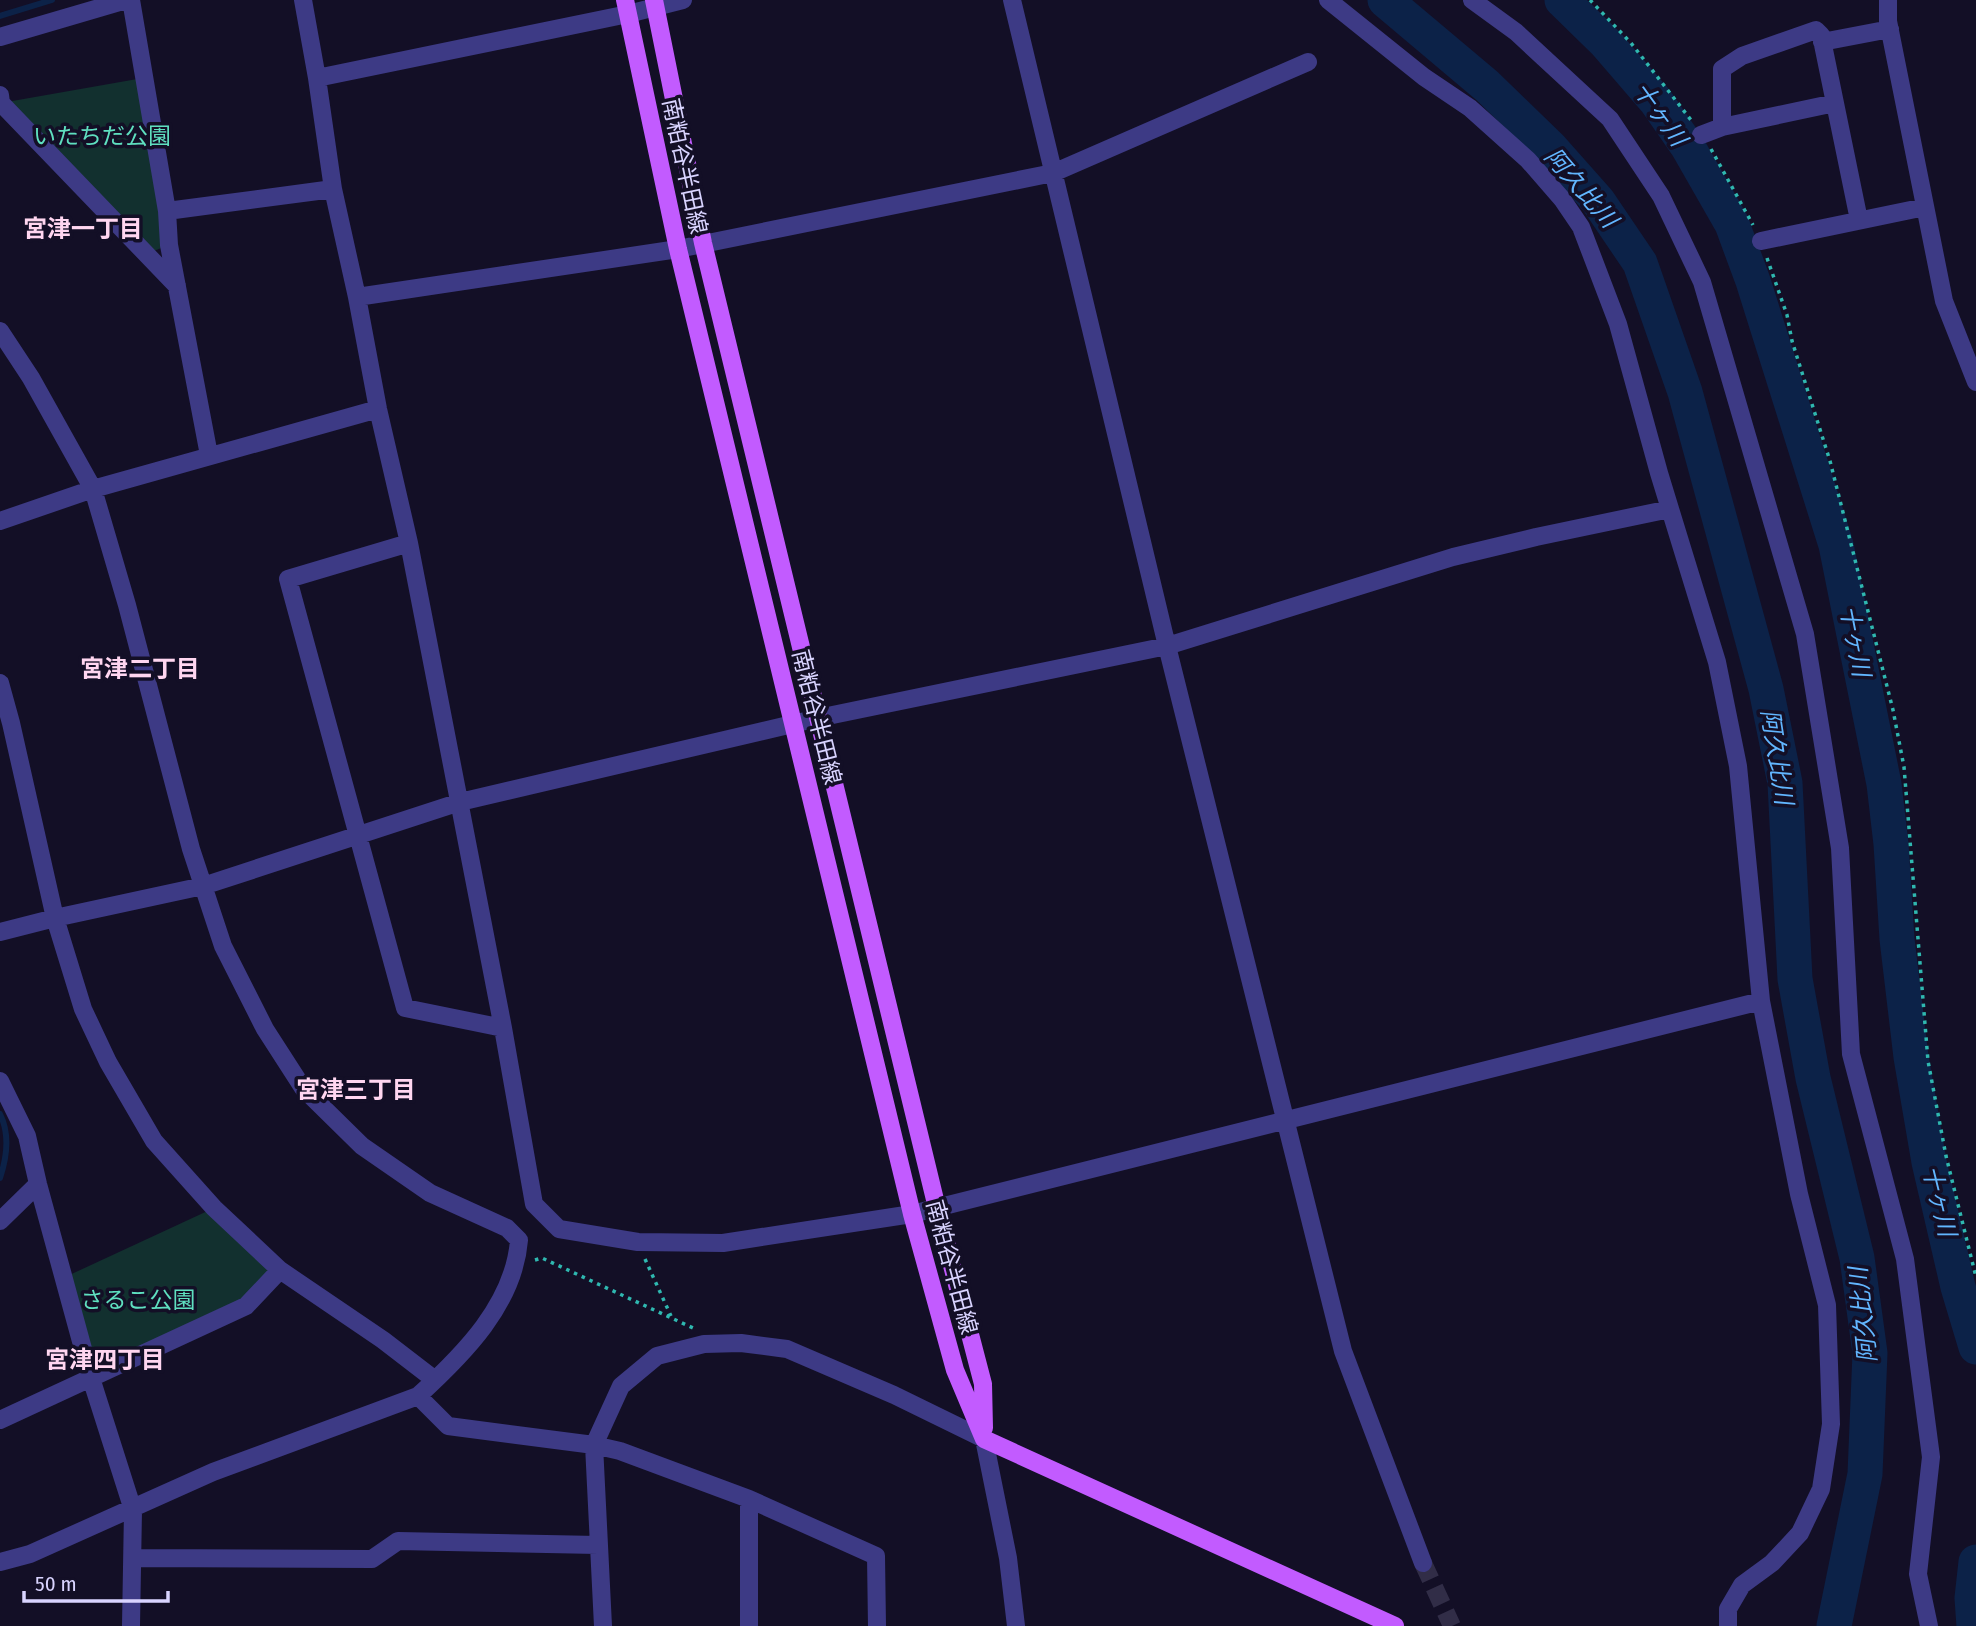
<svg xmlns="http://www.w3.org/2000/svg" width="1976" height="1626" font-family="'Fira Sans Condensed','Noto Sans JP',sans-serif">
<style>
.green{fill:#12302f}
.lines{fill:none;stroke-linecap:round;stroke-linejoin:round}
.stream{stroke:#0c2248;stroke-width:6}
.river{stroke:#0c2248;stroke-width:35}
.minor-tunnel{stroke:#312d47;stroke-width:18;stroke-dasharray:18 9;stroke-linecap:butt}
.path{stroke:#2fb8b0;stroke-width:3.5;stroke-dasharray:3.5 5;stroke-linecap:butt}
.minor{stroke:#3d3a85;stroke-width:18}
.major{stroke:#c25bff;stroke-width:18}
.labels{text-anchor:middle;dominant-baseline:central;stroke-width:7;stroke-linejoin:round;paint-order:stroke}
.park-label{font-size:23px;fill:#5fe0c0;stroke:#130f26}
.street-label{font-size:23px;fill:#d9d4ff;stroke:#130f26}
.water-label{font-size:24px;font-style:italic;fill:#62b6ff;stroke:#130f26}
.neighbourhood-label{font-size:24px;font-weight:bold;fill:#ffd6f0;stroke:#130f26}
</style>
<rect width="100%" height="100%" fill="#130f26"/>
<path class="green" d="M143,78L169,245L146,254L1,103Z
M214,1208L280,1270L246,1306L91,1378L63,1278Z"/>
<g class="lines">
<path class="stream" d="M0,16L52,0
M0,1114C10,1134 7,1157 0,1178"/>
<path class="river" d="M1385,0L1487,86L1551,148L1598,201L1640,263L1685,392L1766,689L1785,783L1795,979L1813,1078L1857,1258L1870,1353L1865,1474L1834,1626
M1562,0L1606,43L1656,101L1688,147L1732,224L1753,281L1836,545L1884,784L1891,844L1897,939L1911,1057L1929,1162L1958,1287L1976,1347
M1974,1626L1972,1598L1976,1562"/>
<path class="minor-tunnel" d="M1423,1563L1452,1626"/>
<path class="path" d="M1590,0L1631,43L1691,120
M1711,149L1753,225
M1767,258L1787,315L1792,341L1830,461L1893,710L1904,767L1928,1061L1946,1156L1976,1277
M645,1259L671,1316
M535,1260L542,1258L693,1328"/>
<path class="minor" d="M131,0L167,211L169,245L209,455
M303,0L317,78L333,189L357,297L378,409L409,543L503,1028L534,1204L559,1229L638,1242L723,1243L912,1214L1761,1001
M1012,0L1167,646L1343,1351L1423,1563
M1328,0L1424,77L1470,108L1528,160L1562,199L1581,227L1618,324L1659,473L1717,662L1738,766L1761,1001L1799,1194L1827,1305L1831,1424L1821,1489L1800,1533L1772,1563L1742,1585L1728,1609V1626
M1472,0L1516,32L1610,119L1661,196L1702,282L1805,634L1840,848L1851,1054L1905,1259L1931,1457L1918,1574L1929,1626
M1888,0V21L1944,301L1976,382
M0,37L126,0
M1822,42L1890,29
M317,78L628,14L683,0
M0,95L1,103L177,286
M1722,127V69L1742,56L1816,30L1821,35L1859,220
M1701,135L1722,127L1835,103
M167,211L333,189
M1761,241L1925,207
M357,297L678,249L1053,173L1308,62
M0,331L31,378L93,489L127,605L191,849L223,946L265,1029L303,1088L362,1146L430,1193L507,1228L519,1240C514,1304 464,1354 418,1396
M0,521L93,489L378,409
M409,543L288,579L405,1008L503,1028
M0,683L11,723L55,918L83,1009L108,1062L154,1141L214,1208L280,1270L383,1340L435,1380
M0,932L55,918L203,886L460,802L818,718L1167,646L1453,557L1536,537L1670,509
M0,1081L27,1136L38,1184L91,1378L133,1510L131,1626
M0,1221L38,1184
M0,1420L246,1306L280,1270
M749,1499V1626
M133,1558L372,1559L398,1541L598,1545
M0,1562L30,1554L213,1472L418,1396L448,1426L594,1445L620,1451L749,1499L876,1556L877,1626
M603,1626L594,1445L621,1386L657,1356L704,1344L741,1343L787,1349L894,1395L984,1439L1008,1558L1016,1626"/>
<path class="major" d="M625,0L678,249L912,1214L955,1370L984,1439L1395,1626
M654,0L703,243L937,1208L983,1384L984,1428"/>
</g>
<g class="labels">
<g class="park-label">
<text x="102" y="136">いたちだ公園</text>
<text x="138" y="1300">さるこ公園</text>
</g>
<g class="street-label">
<text transform="translate(685 166) rotate(78)">南粕谷半田線</text>
<text transform="translate(817 717) rotate(76)">南粕谷半田線</text>
<text transform="translate(952 1267) rotate(75)">南粕谷半田線</text>
</g>
<g class="water-label">
<text transform="translate(1660 114) rotate(54)">十ヶ川</text>
<text transform="translate(1581 188) rotate(49)">阿久比川</text>
<text transform="translate(1855 641) rotate(79)">十ヶ川</text>
<text transform="translate(1777 757) rotate(81)">阿久比川</text>
<text transform="translate(1939 1201) rotate(76)">十ヶ川</text>
<text transform="translate(1863 1315) rotate(-96)">阿久比川</text>
</g>
<g class="neighbourhood-label">
<text x="83" y="229">宮津一丁目</text>
<text x="140" y="669">宮津二丁目</text>
<text x="356" y="1090">宮津三丁目</text>
<text x="105" y="1360">宮津四丁目</text>
</g>
</g>
<path d="M24 1591v10h144v-10" fill="none" stroke="#d9d4ff" stroke-width="3.5"/>
<text x="35" y="1591" font-size="21" fill="#d9d4ff" stroke="#130f26" stroke-width="5" paint-order="stroke">50 m</text>
</svg>
